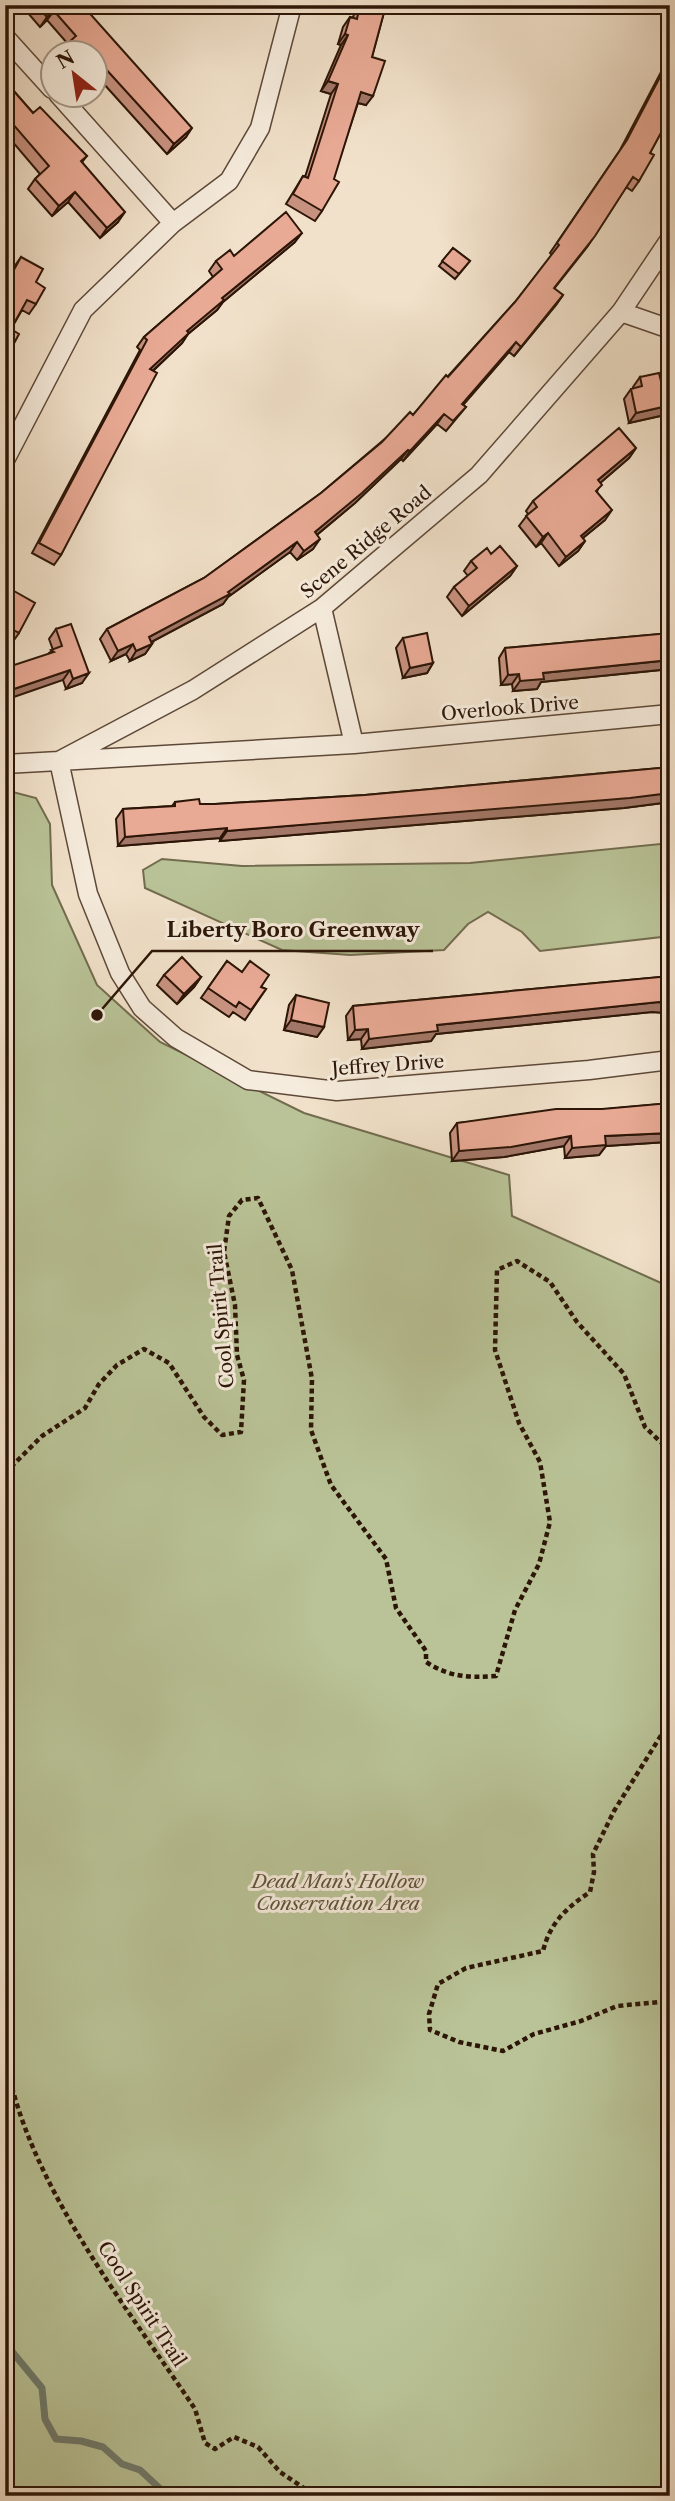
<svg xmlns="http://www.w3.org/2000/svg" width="675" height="2501" font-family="'Libre Caslon Text',serif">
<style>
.green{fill:#b9c397;stroke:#726c4f;stroke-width:2}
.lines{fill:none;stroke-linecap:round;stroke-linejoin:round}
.stream{stroke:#6f7a6c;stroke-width:7}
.street-casing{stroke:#5d4838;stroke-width:21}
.path{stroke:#2c1507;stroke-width:4.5;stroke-dasharray:5 3.5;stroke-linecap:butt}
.street{stroke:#f6ecdd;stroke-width:18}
.wall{fill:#c89280;stroke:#2c1507;stroke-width:2}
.shaded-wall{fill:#a37768;stroke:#2c1507;stroke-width:2}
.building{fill:#e9aa95;stroke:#2c1507;stroke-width:2}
.labels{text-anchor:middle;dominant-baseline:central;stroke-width:6;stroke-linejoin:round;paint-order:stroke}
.street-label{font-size:19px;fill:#2c1507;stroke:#f6ecdd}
.park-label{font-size:19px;font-style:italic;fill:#5d5239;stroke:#f6ecdd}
.leader{fill:none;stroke:#2c1507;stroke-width:2.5}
.callout-dot{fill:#2c1507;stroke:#f6ecdd;stroke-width:2.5}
.callout-label{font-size:21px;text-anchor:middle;font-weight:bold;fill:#2c1507;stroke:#f6ecdd;stroke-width:6;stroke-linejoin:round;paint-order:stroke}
</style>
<rect width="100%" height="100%" fill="#f1e1ca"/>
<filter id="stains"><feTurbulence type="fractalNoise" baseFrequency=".00286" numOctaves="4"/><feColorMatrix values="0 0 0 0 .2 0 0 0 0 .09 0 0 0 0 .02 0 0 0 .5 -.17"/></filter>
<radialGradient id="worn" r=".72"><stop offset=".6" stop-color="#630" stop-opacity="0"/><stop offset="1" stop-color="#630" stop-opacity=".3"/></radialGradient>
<path class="green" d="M5,790L36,798L50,824L52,885L97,985L160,1042L304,1113L509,1175L512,1216L670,1287V2496H5Z
M670,843V936L540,951L522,932L488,912L468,924L444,950L350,955L282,950L145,888L143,870L162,859L242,866L470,863Z"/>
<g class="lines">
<path class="stream" d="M5,2343L42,2388L45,2419L56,2439L81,2441L103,2447L122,2464L140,2470L168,2496"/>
<defs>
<path id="street" d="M5,37L52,89
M58,94L173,223
M621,312L670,329
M5,460L83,310L173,223L229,181L260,128L292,5
M322,608L354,744
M670,714L354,744L59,761L88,894L120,973L142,1008L176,1038L248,1080L337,1091L589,1070L670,1060
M5,764L59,761L193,690L322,608L479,475L621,312L670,239"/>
</defs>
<use href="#street" class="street-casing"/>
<path class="path" d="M5,1473L42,1436L85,1408L99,1384L117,1365L144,1349L169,1363L204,1417L222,1435L241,1432L244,1380L237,1355L235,1305L224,1252L229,1216L242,1200L258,1198L292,1270L312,1379L311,1430L331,1485L386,1559L396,1608L426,1651V1662C449,1677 469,1678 496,1676L515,1610L539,1564L550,1522L540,1462L519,1423L495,1350L497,1270L517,1261L550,1282L577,1322L624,1374L645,1427L670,1451
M670,1721L614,1811L593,1854L594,1872L590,1892C566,1908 550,1923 543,1951L466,1968L438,1984L429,2014L430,2030L459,2042L503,2051L534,2034L581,2021L617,2006L670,2001
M5,2054C25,2181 125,2304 195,2409L205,2443L215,2449L234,2437L258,2447L280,2472L316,2496"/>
<use href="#street" class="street"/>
</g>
<path class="wall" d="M21,5H90L86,9L186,137L167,154L94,73V52H61L68,44L47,20L40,27Z
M356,5H386L372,57L366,105L358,103L322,211L315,221L286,204L297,186L303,176L305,177L331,94L321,91L341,45L338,44L343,27L350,17L353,18Z
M670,55V116L650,153L639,181L632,191L626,187L588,246L554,289L563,295L556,305L514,356L509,352L463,405L466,407L446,431L437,424L403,461L401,459L355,503L317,535L313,549L297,560L290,552L228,597L223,604L151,642L152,644L145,654L130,661L126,654L111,661L100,639L107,629L204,578L321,493L413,415L515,302L552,255L550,253L620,150Z
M5,81L33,113L87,156L82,162L118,222L100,238L68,202L52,216L28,189L35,179L40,174L5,133Z
M295,242L223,302L217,310L188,334L182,343L153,371L61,555L54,565L32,553L140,350L137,347L144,337L213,277L209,271L216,261L234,256Z
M453,248L470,261L455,279L439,266Z
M21,257L36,282V304L29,314L22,310L11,329V349L5,357V283L14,267Z
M640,377L660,416L629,423L624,399L631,389H633V387Z
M636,448L629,458L600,483L597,492L605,520L583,538L585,541L578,551L559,566L541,543L536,547L519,526L528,514L526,511L533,501Z
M491,554L517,566L510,576L462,616L447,597L454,587L468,576L464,571L471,561Z
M14,591L19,633L12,643L5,639V604Z
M56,629L82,683L66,689L63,680L49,653L53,650L49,639Z
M670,633V669L541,682L537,689L513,691L512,684L501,685L499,658L505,648Z
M403,638L433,663L427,673L403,678L396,648Z
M670,767V802L624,808L220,841V838L118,846L116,819L123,809L172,806L175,802L200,804H215L365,795Z
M227,961L261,987L266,989L245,1020L233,1012L229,1017L201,998Z
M164,975L201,977L194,987L177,1004L157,985Z
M670,976V1020L666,1021V1013L652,1012L436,1034L431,1041L362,1049L361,1039L348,1040L346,1016L353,1006Z
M296,995L324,1027L317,1037L284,1030L289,1005Z
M670,1103V1153H668L667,1142L606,1146L599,1155L565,1158L564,1146L504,1157L452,1161L450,1133L457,1123Z"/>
<path class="shaded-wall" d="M54,11L47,20L40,27L47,17Z
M345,34L348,35L341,45L338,44Z
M328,81L338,84L331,94L321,91Z
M361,92L373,96L366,105L354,102Z
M192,128L186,137L167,154L174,144Z
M75,192L68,202L52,216L59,206Z
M125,212L118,222L100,238L107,228Z
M302,233L295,242L223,302L217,310L188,334L182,343L144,379L150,369L187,331L222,298Z
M563,295L556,305L514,356L521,347Z
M516,342L509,352L455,414L462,404Z
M667,406L660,416L629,423L636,413Z
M444,414L437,424L403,461L410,451Z
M636,448L629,458L592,490L598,480Z
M408,450L401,459L355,503L308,542L315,532Z
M612,510L605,520L574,545L581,536Z
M548,533L541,543L536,547L543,537Z
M320,539L313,549L297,560L304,551Z
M585,541L578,551L559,566L566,557Z
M297,542L290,552L228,597L223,604L142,647L149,637L228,592Z
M517,566L510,576L462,616L469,606Z
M133,644L126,654L111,661L118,651Z
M152,644L145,654L130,661L136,651Z
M670,660V669L541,682L537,689L513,691L520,681L543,673Z
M433,663L427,673L403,678L410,668Z
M70,670L63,680L5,700V692Z
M89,673L82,683L66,689L73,679Z
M519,674L512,684L501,685L508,675Z
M670,793V802L624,808L220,841L227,831Z
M227,828L220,838L118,846L125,837Z
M201,977L194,987L177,1004L184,994Z
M659,1002L670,1003V1007L666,1013L652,1012L436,1034L431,1041L362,1049L369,1039L437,1025Z
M291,1020L324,1027L317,1037L284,1030Z
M368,1029L361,1039L348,1040L355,1030Z
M670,1133V1138L667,1142L606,1146L599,1155L565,1158L572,1148L605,1136Z
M571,1136L564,1146L504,1157L452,1161L459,1151Z"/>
<path class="building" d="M36,5H86L84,7L192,128L174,144L94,56V52H92L88,48L83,52H77L68,43L76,36L54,11L47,17Z
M360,5H386L372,57L385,61L373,96L361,92L334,179L339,182L322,211L293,194L303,176L308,178L338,84L328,81L348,35L345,34L350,17L357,19Z
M670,58V116L650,153L654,155L639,181L633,177L595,236L554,288L563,295L521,347L516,342L462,404L466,407L453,421L444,414L410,451L408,450L362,493L315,532L320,539L304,551L297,542L228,592L230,594L149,637L152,644L136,651L133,644L118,651L107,629L204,578L321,493L382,442L410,412L413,415L446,375L448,377L515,302L559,245L557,243L627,140Z
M5,81L33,113L40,107L87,156L81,161L125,212L107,228L75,192L59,206L35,179L49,166L5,115Z
M286,212L302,233L222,298L224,300L187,331L189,333L150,369L157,373L61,555L39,543L147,340L144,337L222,269L216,261L230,250L234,256Z
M453,248L470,261L459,274L442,261Z
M21,257L43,269L36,282L45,288L36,304L27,300L11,329L19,334L11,349L5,345V286Z
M659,373L667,406L636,413L631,389L642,386L640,377Z
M619,428L636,448L598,480L602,485L596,491L612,510L581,536L585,541L566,557L548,533L543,537L526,516L537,507L533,501Z
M500,546L517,566L469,606L454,587L477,568L471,561L487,548L491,554Z
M14,591L35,603L19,633L5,626V607Z
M71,624L89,673L73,679L70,670L5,692V668L54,652L51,650L62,646L56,629Z
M427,633L433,663L410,668L403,638Z
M670,633V660L543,673L544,679L520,681L519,674L508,675L505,648Z
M670,767V793L630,798L227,831V828L125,837L123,809L175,806V802L199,799L200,804H215L365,795Z
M182,957L201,977L184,994L164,975Z
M227,961L242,972L250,961L269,975L261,987L266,989L251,1010L239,1002L236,1007L208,988Z
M670,976V1003L659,1002L437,1025L438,1031L369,1039L368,1029L355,1030L353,1006Z
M296,995L329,1003L324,1027L291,1020Z
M670,1103V1133L605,1136L606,1145L572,1148L571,1136L511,1147L459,1151L457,1123L556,1109H602Z"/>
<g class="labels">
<g class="street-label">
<text transform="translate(366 542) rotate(-40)">Scene Ridge Road</text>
<text transform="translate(510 708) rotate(-5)">Overlook Drive</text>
<text transform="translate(388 1065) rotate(-4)">Jeffrey Drive</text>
<text transform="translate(221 1316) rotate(-95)">Cool Spirit Trail</text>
<text transform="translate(142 2304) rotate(57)">Cool Spirit Trail</text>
</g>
<g class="park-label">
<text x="338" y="1881">Dead Man's Hollow<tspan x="338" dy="22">Conservation Area</tspan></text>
</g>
</g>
<path class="leader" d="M97 1015L152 951H433"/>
<circle class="callout-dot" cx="97" cy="1015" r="7"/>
<g class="callout-label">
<text x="293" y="937">Liberty Boro Greenway</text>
</g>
<rect width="675" height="2501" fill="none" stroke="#f1e1ca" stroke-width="28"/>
<rect x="7" y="7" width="661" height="2487" fill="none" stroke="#2c1507" stroke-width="3.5"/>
<rect x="14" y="14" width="647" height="2473" fill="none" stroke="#2c1507" stroke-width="2"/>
<g transform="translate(74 74) rotate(330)"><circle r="33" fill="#f6ecdd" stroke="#a59687" stroke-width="2"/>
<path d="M0-5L12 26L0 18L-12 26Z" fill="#8f2418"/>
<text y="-10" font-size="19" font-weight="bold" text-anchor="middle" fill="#2c1507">N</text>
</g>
<rect width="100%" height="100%" filter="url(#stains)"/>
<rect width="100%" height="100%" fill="url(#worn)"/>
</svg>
